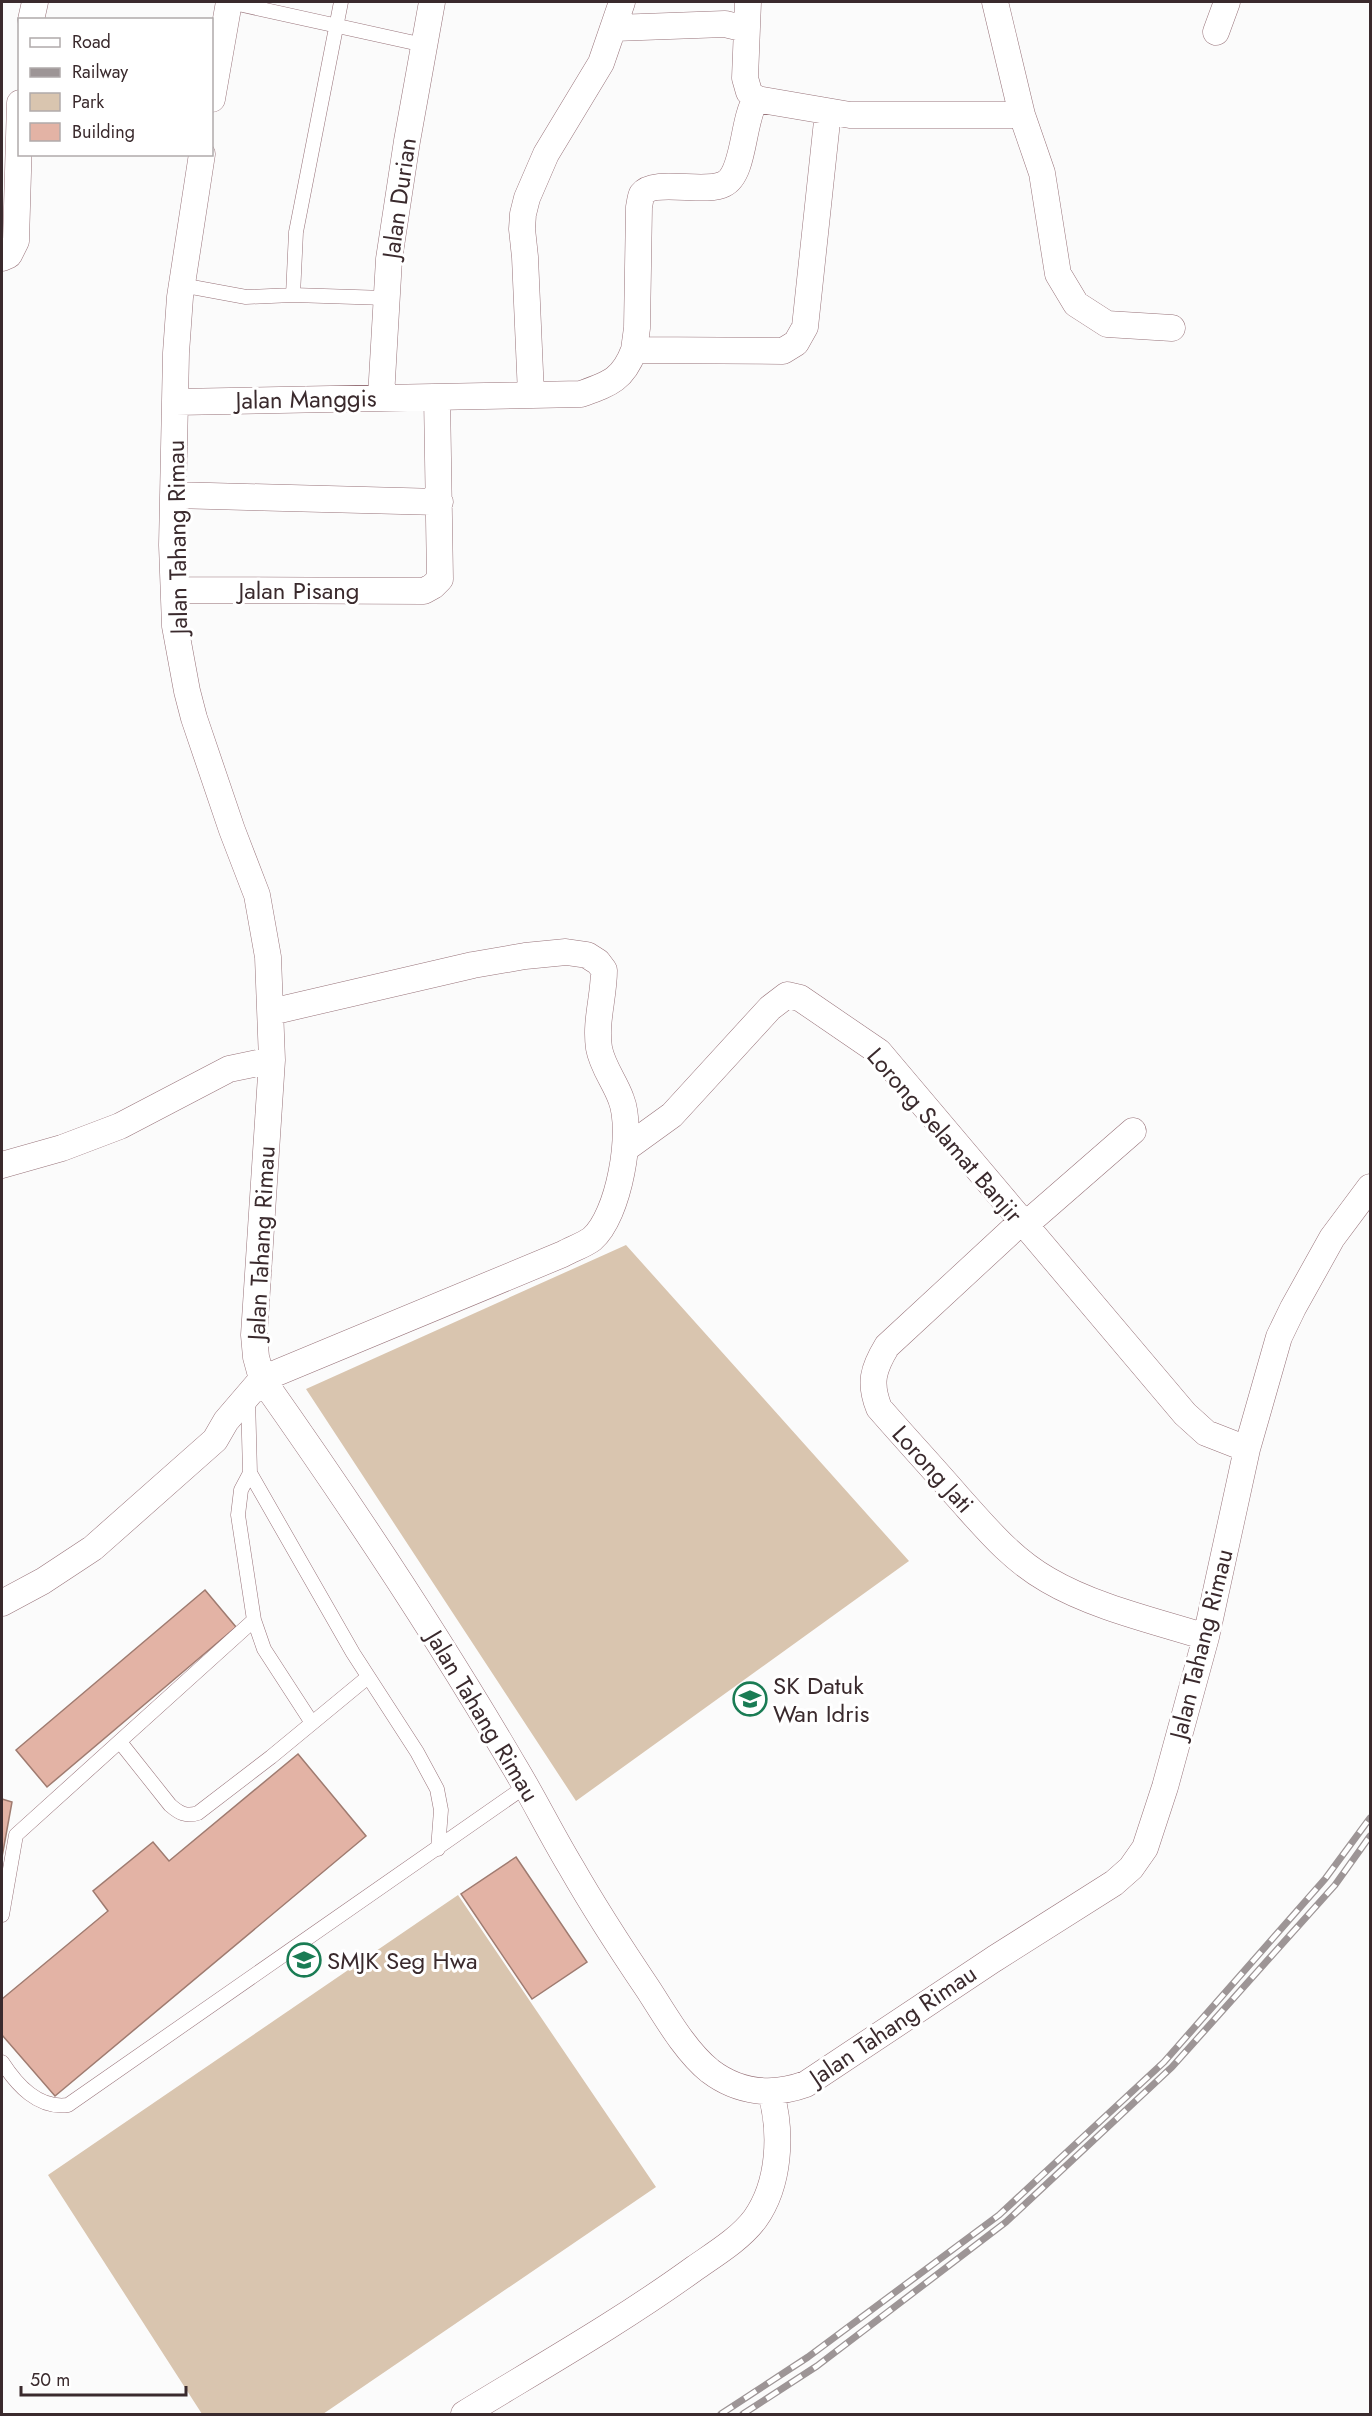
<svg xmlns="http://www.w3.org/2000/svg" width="1372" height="2416" font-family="Jost,sans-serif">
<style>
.green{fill:#d9c5af}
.building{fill:#e3b3a5;stroke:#9f7b70;stroke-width:1.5}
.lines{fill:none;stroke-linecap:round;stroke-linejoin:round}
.service-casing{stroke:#98737a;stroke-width:15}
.minor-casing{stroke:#98737a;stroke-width:27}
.service{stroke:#fff;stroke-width:14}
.minor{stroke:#fff;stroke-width:26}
.rail-casing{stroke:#9d9596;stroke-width:7}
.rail{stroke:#fff;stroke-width:4.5;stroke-dasharray:14;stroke-linecap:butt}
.labels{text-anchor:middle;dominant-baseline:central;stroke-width:6;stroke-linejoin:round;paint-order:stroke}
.street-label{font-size:24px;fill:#3a2a2d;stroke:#fff}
.poi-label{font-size:24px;fill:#3a2a2d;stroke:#fff;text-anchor:start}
</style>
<rect width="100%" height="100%" fill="#fbfbfb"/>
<path class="green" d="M626,1245L909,1561L576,1801L306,1389Z
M458,1895L656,2187L323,2414H202L48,2175Z"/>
<path class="building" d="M205,1590L236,1627L47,1787L16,1750Z
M298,1754L366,1836L55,2096L2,2035V1999L108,1911L93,1891L153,1842L169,1861Z
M2,1799L12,1802L2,1857Z
M516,1857L587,1962L532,1999L461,1894Z"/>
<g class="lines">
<defs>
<path id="service" d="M229,2L424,45
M181,285L246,297L293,295L386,298
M293,295L296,232L341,2
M248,1398L250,1473L353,1653L417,1752L437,1789L441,1810L438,1849
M250,1473L241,1490L238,1515L254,1620L264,1649L312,1723
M120,1742L170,1805C179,1813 186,1817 198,1813L271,1757L368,1677
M2,1915L16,1835L254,1620
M2,2062C17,2085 38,2109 68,2105L526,1786"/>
<path id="minor" d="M748,2L745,78L749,92L756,99L850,115H1022
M995,2L1022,115L1042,173L1058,274L1076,304L1107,324L1172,328
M31,20L35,2
M614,28L725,24L746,29
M1216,32L1227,2
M212,99L229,2
M202,154L180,297L176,353L172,545L175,626L187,691L194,718L232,830L257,895L268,957L272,1060L254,1335L256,1357L262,1379C351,1505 436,1633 514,1766C534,1799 551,1834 571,1867C595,1909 621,1949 648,1989C665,2015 685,2051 710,2071C739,2093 773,2096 806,2084L994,1959L1114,1883L1131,1868L1145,1848L1165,1787L1206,1637L1247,1449L1279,1337L1293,1308L1332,1238L1370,1187
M2,258L9,255L16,241L20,103
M634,350L637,328L639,207C640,203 640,198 642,194C654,178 705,194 724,184C745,174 742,120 756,99
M531,395L525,257L522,229L523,214L527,198L546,154L601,63L622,2
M381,397L389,259L407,141L432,2
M176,402L581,394C609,384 623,380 634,350L783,351L796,343L805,327L828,112
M173,495L440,502
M174,590L424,591L433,586L440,579L437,397
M625,1149L672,1115L770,1008L787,995L800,998L879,1052L1185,1414L1206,1433L1247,1449
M2,1165L62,1148L120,1126L229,1069L272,1060
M1021,1222L887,1346C873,1369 869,1383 879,1408C905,1438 932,1467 958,1497C986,1528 1011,1559 1048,1580C1094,1607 1155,1621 1206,1637
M1024,1226L1133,1131
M2,1603L43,1581L93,1548L215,1440L226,1421L262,1379L563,1254C572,1249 584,1245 592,1239C619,1216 634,1131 621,1099C615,1082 602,1066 599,1048C595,1021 604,997 604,970L598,962L587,955L566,952L525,956L473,965L271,1012
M464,2414C541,2367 622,2321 695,2268C715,2254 740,2239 755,2219C780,2184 782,2133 771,2093"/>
</defs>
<use href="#service" class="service-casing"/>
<use href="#minor" class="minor-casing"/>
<use href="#service" class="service"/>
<use href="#minor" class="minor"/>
<defs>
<path id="rail" d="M721,2414L808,2357L999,2215L1164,2062L1325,1879L1370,1818
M743,2414L817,2366L1006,2222L1172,2067L1335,1885L1370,1836"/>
</defs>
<use href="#rail" class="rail-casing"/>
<use href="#rail" class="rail"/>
</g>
<defs>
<symbol id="school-ring" viewBox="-11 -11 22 22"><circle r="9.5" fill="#fff" stroke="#1a7c54" stroke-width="1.5"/><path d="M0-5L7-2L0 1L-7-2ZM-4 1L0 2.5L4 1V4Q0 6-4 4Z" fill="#1a7c54"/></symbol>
</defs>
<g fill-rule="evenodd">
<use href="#school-ring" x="731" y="1680" width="38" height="38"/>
<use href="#school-ring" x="285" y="1941" width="38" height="38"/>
</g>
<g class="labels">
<g class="street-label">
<text transform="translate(399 198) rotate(-82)">Jalan Durian</text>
<text transform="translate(306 399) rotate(-1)">Jalan Manggis</text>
<text transform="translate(177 537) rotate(-91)">Jalan Tahang Rimau</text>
<text x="299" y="590">Jalan Pisang</text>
<text transform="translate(945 1135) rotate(49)">Lorong Selamat Banjir</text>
<text transform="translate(261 1243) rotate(-87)">Jalan Tahang Rimau</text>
<text transform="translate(933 1469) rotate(48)">Lorong Jati</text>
<text transform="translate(1201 1644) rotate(-76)">Jalan Tahang Rimau</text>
<text transform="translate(483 1716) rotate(59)">Jalan Tahang Rimau</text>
<text transform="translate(893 2025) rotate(-34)">Jalan Tahang Rimau</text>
</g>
<g class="poi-label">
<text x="773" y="1685">SK Datuk<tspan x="773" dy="28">Wan Idris</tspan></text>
<text x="327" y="1960">SMJK Seg Hwa</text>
</g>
</g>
<rect width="1372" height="2416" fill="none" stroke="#3a2a2d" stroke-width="6"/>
<rect x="18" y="18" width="195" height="138" fill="#ffffff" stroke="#b0aaab" stroke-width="1.5"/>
<rect x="30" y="38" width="30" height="9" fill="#ffffff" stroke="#b0aaab" stroke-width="1.5"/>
<text x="72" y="48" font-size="18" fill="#3a2a2d">Road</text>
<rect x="30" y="68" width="30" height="9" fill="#9d9596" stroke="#b0aaab" stroke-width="1.5"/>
<text x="72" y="78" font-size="18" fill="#3a2a2d">Railway</text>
<rect x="30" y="93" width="30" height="18" fill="#d9c5af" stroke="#b0aaab" stroke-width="1.5"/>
<text x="72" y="108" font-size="18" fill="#3a2a2d">Park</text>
<rect x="30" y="123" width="30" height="18" fill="#e3b3a5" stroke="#b0aaab" stroke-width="1.5"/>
<text x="72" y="138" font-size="18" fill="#3a2a2d">Building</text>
<path d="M21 2386v9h165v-9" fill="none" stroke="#3a2a2d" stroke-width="3"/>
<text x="30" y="2386" font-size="18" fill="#3a2a2d" stroke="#ffffff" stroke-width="4.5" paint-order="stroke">50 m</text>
</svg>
